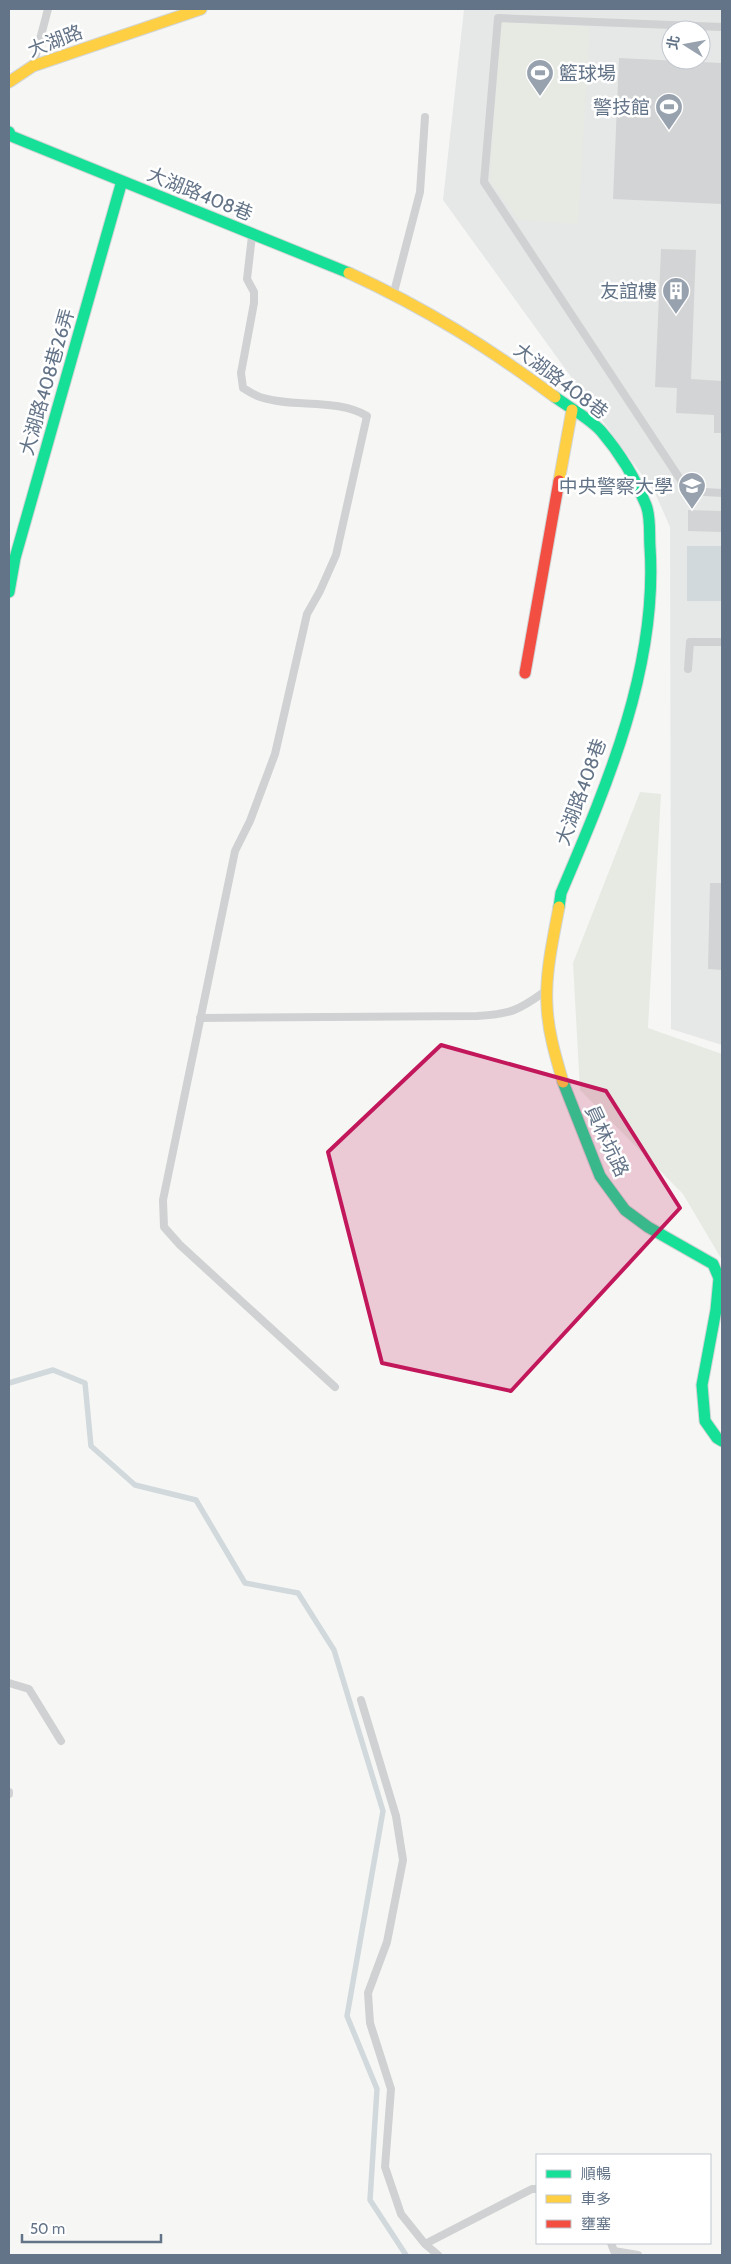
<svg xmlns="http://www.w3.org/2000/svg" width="731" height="2264" font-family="Cabin,'Noto Sans TC',sans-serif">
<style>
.built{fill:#e6e8e7;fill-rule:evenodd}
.green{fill:#e6eae3}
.water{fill:#d2d9dc}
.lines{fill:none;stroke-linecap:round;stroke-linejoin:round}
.stream{stroke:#d2d9dc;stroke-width:5.5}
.building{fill:#d3d4d5}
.fast-casing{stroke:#d2d5d6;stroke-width:13}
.slow-casing{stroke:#d2d5d6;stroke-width:13}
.jam-casing{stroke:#d2d5d6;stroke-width:13}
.lane{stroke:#d0d1d2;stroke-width:8}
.fast{stroke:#16e098;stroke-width:11}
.slow{stroke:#ffcf43;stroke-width:11}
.jam{stroke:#f24e42;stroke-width:11}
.marked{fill:#c2185b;fill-opacity:0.2;stroke:#c2185b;stroke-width:4;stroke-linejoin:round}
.labels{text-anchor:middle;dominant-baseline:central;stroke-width:5;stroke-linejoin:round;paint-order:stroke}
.street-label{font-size:19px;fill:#647488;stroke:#fff}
.poi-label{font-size:19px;fill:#647488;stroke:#fff;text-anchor:end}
</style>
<rect width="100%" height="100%" fill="#f6f7f5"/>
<path class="built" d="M464,9H722V1045L671,1029L670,527L655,493L443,200ZM671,30H701V60H671Z"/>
<path class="green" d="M500,21L590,27L578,224L519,220L490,181Z
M640,792L661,794L648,1028L722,1054V1260L683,1194L580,1090L573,963Z"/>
<path class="water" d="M687,546H722V601H687Z"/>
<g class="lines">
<path class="stream" d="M9,1383L53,1370L85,1383L91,1446L135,1485L196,1500L245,1583L298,1593L334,1650L383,1811L347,2016L377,2089L370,2200L406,2255"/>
</g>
<path class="building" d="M619,58L722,63V204L613,199Z
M661,249L696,250L691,379L722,381V433H714V415L676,413L677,388L655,387Z
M688,510L722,511V532L688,531Z
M710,883H722V970L708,969Z"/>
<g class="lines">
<defs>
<path id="fast" d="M9,132L11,136L349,273
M555,397C570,408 589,418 601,431C619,452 636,480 646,505C651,517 649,534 650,547C658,667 607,785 561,893L559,907
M9,592L15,558L122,181
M563,1082L600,1176L625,1210L648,1227L713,1264L719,1278L716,1310L702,1385L705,1421L717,1438L722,1441"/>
<path id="slow" d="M9,82L33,66L201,9
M349,273C425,308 488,347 555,397
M559,481L572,410
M559,907C553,939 545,974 547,1006C548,1032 556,1058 563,1082"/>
<path id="jam" d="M525,673L559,481"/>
</defs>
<use href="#fast" class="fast-casing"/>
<use href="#slow" class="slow-casing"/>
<use href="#jam" class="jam-casing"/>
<path class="lane" d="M722,27L498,18L484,182L688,491L722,493
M34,62L48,9
M252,236L247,279L254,292V303L241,373L243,388C248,391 254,395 260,397C292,408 337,398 367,416L336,555L320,591L307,614L275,754L250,821L235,851L163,1200L164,1227L180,1245L335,1387
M394,292L420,192L425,117
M688,669L690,642H722
M200,1018L477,1016C510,1014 518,1011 544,992
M9,1683L29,1689L61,1741
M361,1700L396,1816L403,1860L387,1942L368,1993L370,2023L391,2089L385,2167L401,2214L425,2244L438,2255
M9,1792V1794
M611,2243L614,2251L638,2255
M425,2244L532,2189H537"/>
<use href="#fast" class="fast"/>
<use href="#slow" class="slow"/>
<use href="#jam" class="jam"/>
</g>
<path class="marked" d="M441,1045L606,1091L680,1208L511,1391L382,1363L328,1152Z"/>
<defs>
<symbol id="stadium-pin" viewBox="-11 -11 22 30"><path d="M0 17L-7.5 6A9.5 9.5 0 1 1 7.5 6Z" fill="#97a2ae" stroke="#fff"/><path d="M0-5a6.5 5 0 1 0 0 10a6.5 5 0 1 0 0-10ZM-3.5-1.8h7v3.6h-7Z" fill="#fff"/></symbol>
<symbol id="building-pin" viewBox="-11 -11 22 30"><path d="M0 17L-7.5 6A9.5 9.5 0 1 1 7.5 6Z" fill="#97a2ae" stroke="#fff"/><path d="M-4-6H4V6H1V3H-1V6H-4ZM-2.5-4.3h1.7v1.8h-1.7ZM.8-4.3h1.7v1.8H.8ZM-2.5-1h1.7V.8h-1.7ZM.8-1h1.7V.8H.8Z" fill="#fff"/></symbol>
<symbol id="university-pin" viewBox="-11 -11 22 30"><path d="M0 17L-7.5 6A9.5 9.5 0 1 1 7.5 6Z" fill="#97a2ae" stroke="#fff"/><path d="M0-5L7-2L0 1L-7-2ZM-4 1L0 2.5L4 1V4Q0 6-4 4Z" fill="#fff"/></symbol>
</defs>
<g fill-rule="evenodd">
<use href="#stadium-pin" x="524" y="57" width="32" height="43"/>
<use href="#stadium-pin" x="653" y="91" width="32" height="43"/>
<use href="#building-pin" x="660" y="275" width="32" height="43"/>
<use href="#university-pin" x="676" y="470" width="32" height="43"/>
</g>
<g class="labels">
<g class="street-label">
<text transform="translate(55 41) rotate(-21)">大湖路</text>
<text transform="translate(200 194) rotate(22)">大湖路408巷</text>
<text transform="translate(561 381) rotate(37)">大湖路408巷</text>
<text transform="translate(47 382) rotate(-74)">大湖路408巷26弄</text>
<text transform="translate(581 792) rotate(-70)">大湖路408巷</text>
<text transform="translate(607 1141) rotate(65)">員林坑路</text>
</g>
<g class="poi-label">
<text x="559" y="73" text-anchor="start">籃球場</text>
<text x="650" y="107">警技館</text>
<text x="657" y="291">友誼樓</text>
<text x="673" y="486">中央警察大學</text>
</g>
</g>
<rect width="731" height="2264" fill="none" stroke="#647488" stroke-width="20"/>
<rect x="536" y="2154" width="175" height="90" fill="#ffffff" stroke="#c1c7cf"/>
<rect x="546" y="2170" width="25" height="8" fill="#16e098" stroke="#c1c7cf"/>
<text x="581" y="2179" font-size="15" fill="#647488">順暢</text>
<rect x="546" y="2195" width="25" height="8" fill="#ffcf43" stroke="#c1c7cf"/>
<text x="581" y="2204" font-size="15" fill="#647488">車多</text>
<rect x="546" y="2220" width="25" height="8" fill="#f24e42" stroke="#c1c7cf"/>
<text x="581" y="2229" font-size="15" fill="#647488">壅塞</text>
<g transform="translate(686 45) rotate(281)"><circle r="24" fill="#ffffff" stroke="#c1c7cf"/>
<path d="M0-4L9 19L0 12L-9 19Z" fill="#97a2ae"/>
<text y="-8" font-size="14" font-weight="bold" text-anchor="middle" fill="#647488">北</text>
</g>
<path d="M22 2234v8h139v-8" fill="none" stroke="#647488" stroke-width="2.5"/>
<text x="30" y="2234" font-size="15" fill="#647488" stroke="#ffffff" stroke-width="4" paint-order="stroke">50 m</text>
</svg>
